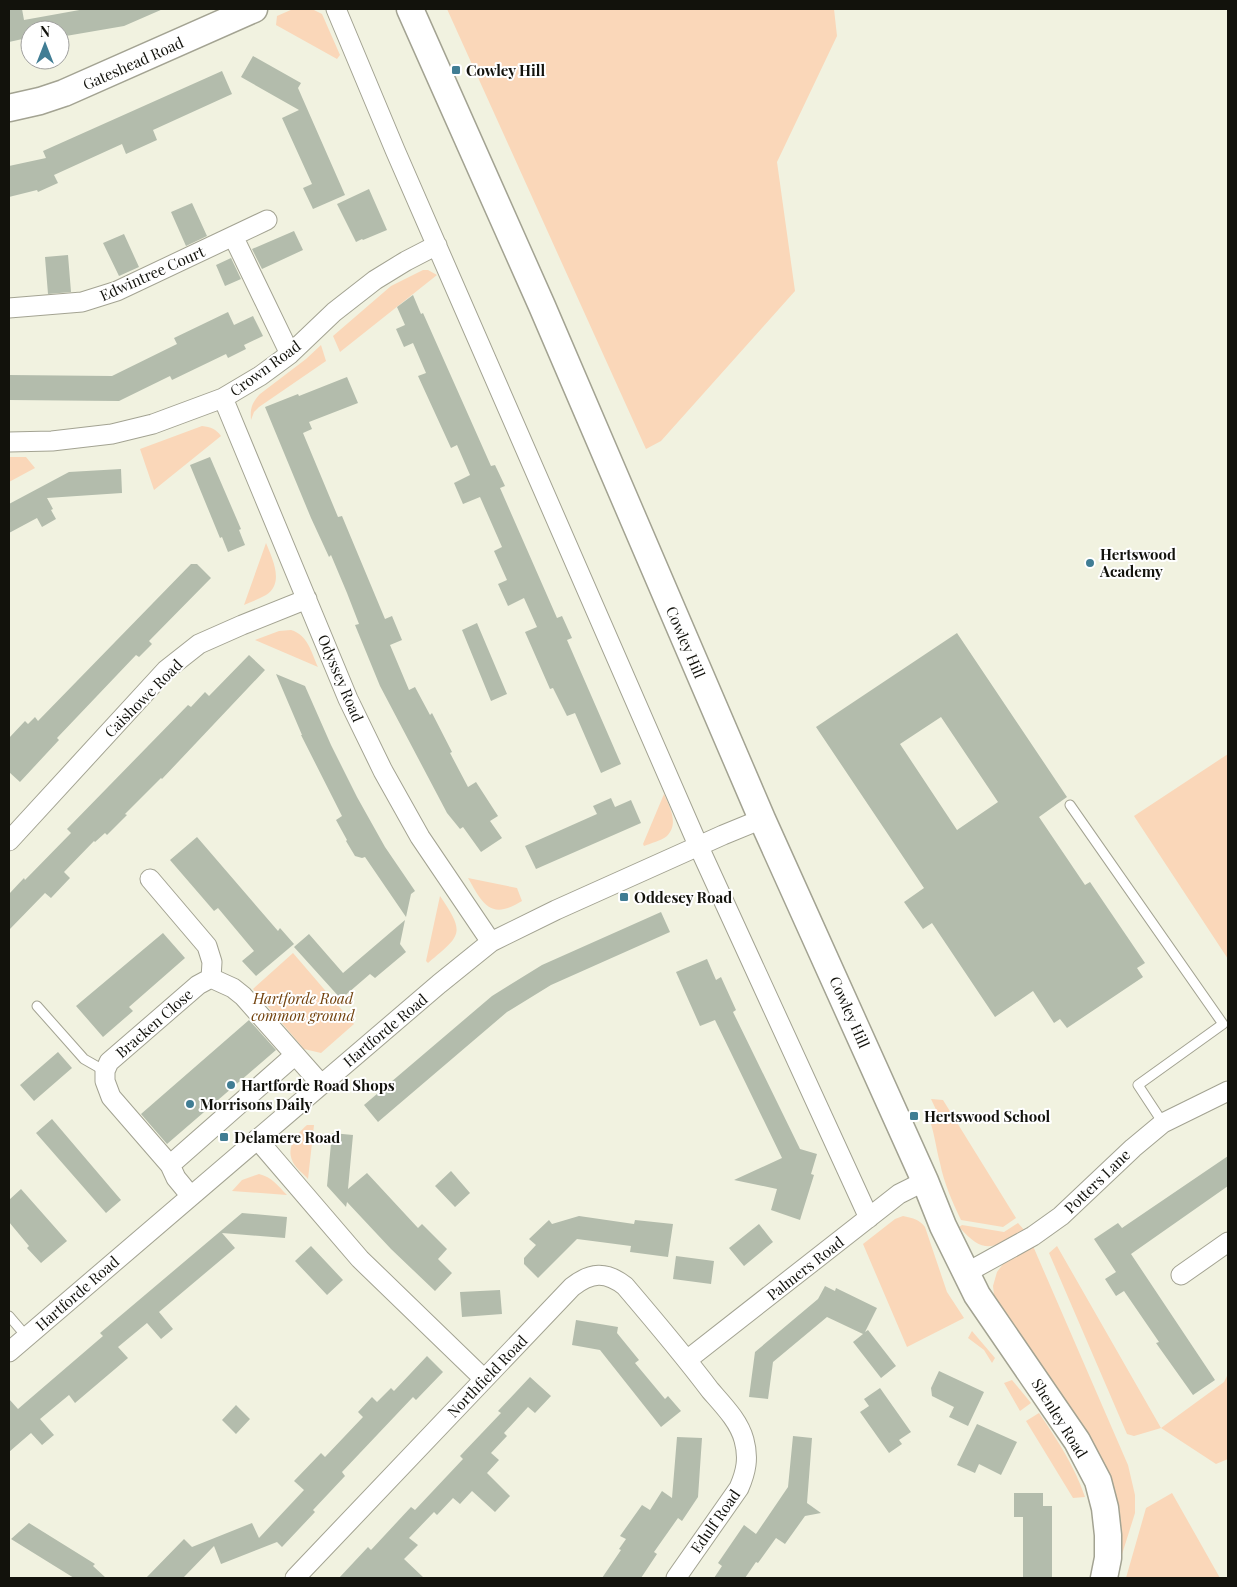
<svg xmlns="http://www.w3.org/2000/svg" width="1237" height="1587" font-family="'Playfair Display',serif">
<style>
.green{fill:#fad7b9}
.building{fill:#b3bcac;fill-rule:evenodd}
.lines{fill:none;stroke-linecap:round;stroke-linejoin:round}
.lane-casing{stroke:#a3a392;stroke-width:11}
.street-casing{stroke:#a3a392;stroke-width:21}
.secondary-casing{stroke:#a3a392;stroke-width:29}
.lane{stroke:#fff;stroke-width:9}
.street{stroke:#fff;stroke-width:19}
.secondary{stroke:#fff;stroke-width:26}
.poi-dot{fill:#407d94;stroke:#fff;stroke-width:2}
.labels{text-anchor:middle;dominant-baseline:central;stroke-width:4;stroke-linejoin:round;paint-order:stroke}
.street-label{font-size:15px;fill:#12120c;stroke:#fff}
.poi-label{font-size:15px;font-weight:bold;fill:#12120c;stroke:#fff;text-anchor:start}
.park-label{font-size:15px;font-style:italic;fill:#72420d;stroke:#fff}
</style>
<rect width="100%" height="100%" fill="#f1f2e0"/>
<path class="green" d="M293,9H312L322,14L340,55L337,59L276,25L277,16Z
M447,9H834L837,36L777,162L795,291L661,441L646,449Z
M423,270H428L437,275L340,352L333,336L391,286Z
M321,345L326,361L259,407L254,412L251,420C250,408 252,403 260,394L306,359Z
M202,426C211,427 216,429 221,436L154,490L140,449Z
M9,457H26L35,468L9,482Z
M266,543C272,558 285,583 266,595C259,599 251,602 244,605Z
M291,630C308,635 311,652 318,667L255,640L279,631Z
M1228,754V959L1134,816Z
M664,794C670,807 679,824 667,836C661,841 651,843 644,846L643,844Z
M468,878L517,888L522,901C517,904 510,908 504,909C485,914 476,891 468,878Z
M440,896C466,934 461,935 428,963L426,961Z
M293,953L354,1024L321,1053L304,1049L253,989Z
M931,1099L943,1100L1016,1218L1003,1227L961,1220C952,1201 944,1183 940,1163C936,1148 935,1136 930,1121L939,1116Z
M307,1125H314L308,1179C303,1173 294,1167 292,1160C286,1146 298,1133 307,1125Z
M259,1174C272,1177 278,1186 287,1195L232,1191L242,1180Z
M903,1216C912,1218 919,1219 925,1227L947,1292L964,1318L907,1347L863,1244L895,1219Z
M1018,1223L1025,1231C993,1247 986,1257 959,1227L962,1225L1004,1232Z
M1033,1246L1128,1465L1135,1495V1513L1118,1567L1119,1524L1015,1330L994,1295L993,1286L997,1272L1003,1264Z
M1057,1246L1161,1428L1224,1382L1228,1374V1459L1216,1464L1161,1428L1134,1436L1127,1434L1049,1253Z
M972,1331L995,1358L992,1363L984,1350L968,1338Z
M1012,1380L1031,1403L1020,1411L1004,1383Z
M1039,1413C1058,1441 1074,1465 1085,1497L1073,1498L1026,1421Z
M1172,1493L1220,1578H1126L1146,1508Z"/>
<path class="building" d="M9,9H22L24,20L85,9H163L124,26L60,37V30H30V43H28L27,38L9,42Z
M253,56L301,83L298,88L345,195L313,209L303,188L312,184L282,118L299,110L241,77Z
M222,71L232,94L153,130L157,140L126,154L122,144L54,175L58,183L38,192L37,190L9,197V166L46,158L43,151Z
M369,189L387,230L363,240L362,239L356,242L337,204Z
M192,203L207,236L186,246L171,212Z
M294,231L303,250L262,269L252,249Z
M124,234L139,267L119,276L103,243Z
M68,255L71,292L48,294L45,257Z
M231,258L241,279L225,286L216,265Z
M413,295L421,314L423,313L491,466L495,465L505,486L500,488L557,618L562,616L572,638L567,640L621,764L601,773L575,713L567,716L553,688L550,689L525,632L537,627L524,598L508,606L498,584L507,580L494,551L502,547L480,497L463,504L454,483L470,475L457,445L451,448L418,376L426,373L413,343L404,347L396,329L405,325L397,307Z
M228,312L234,325L253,316L263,336L244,345L246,349L228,358L226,354L172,380L170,376L119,401L9,400V375L112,376L177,344L174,338Z
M347,377L358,403L309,422L312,429L303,433L338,517L342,516L385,619L392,616L402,640L390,645L409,690L415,687L430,715L432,713L452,752L450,753L468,787L476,782L498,816L490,821L502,838L481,852L463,827L460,829L447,813L380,686L355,625L359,624L347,593L331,555L329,557L311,518L265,407L298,394L299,396Z
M210,457L241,529L239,530L245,545L228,552L222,537L220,538L190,465Z
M121,469L122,493L47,498L53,509L51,510L56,519L42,527L37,518L9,533V504L69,472Z
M191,564H197L211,578L149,641L152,644L139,657L136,655L57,738L59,740L20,782L9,772V738L25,721L28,724L35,717L38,721Z
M477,623L507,694L491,701L462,630Z
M957,633L1067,797L1039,817L1085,885L1090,882L1145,963L1137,968L1143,977L1067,1028L1060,1019L1054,1023L1033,991L995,1017L932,923L923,929L904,902L924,888L816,727ZM941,717L998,802L957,830L900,744Z
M249,655L265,670L162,779L161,778L125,814L127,815L107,835L105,833L95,842L94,841L64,872L70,878L51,898L45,893L9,930V894L24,878L25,880L71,833L67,829L188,705L191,707L205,692L209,696Z
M276,674L305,686L331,745L357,797L385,847L415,891L411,894L406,917L365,857L362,858L355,856L346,841L347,840L336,820L342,816L301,735H302Z
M611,798L615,807L631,800L641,823L536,869L525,846L597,814L593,806Z
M197,837L278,931L280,928L294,944L256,976L242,961L254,951L218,908L214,911L170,860Z
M661,912L670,932L551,985L507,1012L378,1122L364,1105L492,996L542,965Z
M405,920L400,944L406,952L375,978L370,974L341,999L294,947L309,934L343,973Z
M163,933L185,958L129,1007L133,1011L103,1037L76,1006Z
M707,959L716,980L721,977L736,1010L733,1012L800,1149L817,1154L811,1174L814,1175L800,1220L771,1210L777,1189L734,1180L782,1158L715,1020L700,1026L676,972Z
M249,1020L276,1050L167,1144L141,1114Z
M58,1052L72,1068L34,1101L20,1085Z
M52,1119L121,1200L106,1213L36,1133Z
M332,1133L353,1135L348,1189L367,1173L418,1228L422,1224L447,1249L438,1259L452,1273L435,1291L391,1249L347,1202L346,1207L327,1186Z
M1228,1156V1186L1131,1254L1215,1380L1193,1395L1156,1343L1159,1342L1124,1291L1116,1296L1105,1279L1116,1272L1094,1239L1118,1223L1122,1228Z
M451,1171L470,1193L455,1207L435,1186Z
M21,1189L67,1241L41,1263L27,1248L29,1246L9,1222V1200Z
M242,1213L287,1217L285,1238L222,1233L235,1248L159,1312L173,1329L161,1339L147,1323L118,1347L128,1358L75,1403L69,1395L40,1419L54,1435L42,1445L31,1433L9,1452V1399L18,1409L103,1336L100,1333Z
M579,1216L634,1224L635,1220L673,1224L668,1257L630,1252L631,1246L577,1239L538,1278L524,1264V1258L536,1245L529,1239L549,1220L552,1224Z
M759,1224L773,1242L744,1266L729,1248Z
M311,1246L343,1280L327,1295L295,1261Z
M676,1256L714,1261L711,1284L673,1279Z
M825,1286L835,1291L836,1288L877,1308L865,1332L868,1330L896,1366L881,1378L853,1342L863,1334L827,1317L773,1362L768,1399L749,1397L755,1352L818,1299Z
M500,1290L502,1314L462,1317L460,1292Z
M576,1320L618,1327L617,1333L639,1360L635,1363L665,1399L668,1396L681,1411L661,1427L600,1350L572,1345Z
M427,1356L443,1372L416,1400L413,1397L342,1472L345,1476L313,1510L315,1512L282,1547L277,1542L221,1564L214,1546L183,1578H146L184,1539L192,1547L252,1523L259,1538L304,1490L294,1481L321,1453L325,1457L363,1417L358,1412L372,1397L377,1402L391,1388L394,1391Z
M939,1371L984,1392L968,1426L949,1417L954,1407L932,1396L931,1388Z
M530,1377L551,1396L535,1413L528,1407L504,1433L507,1436L491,1453L499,1460L487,1473L510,1496L495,1512L472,1491L460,1504L453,1498L437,1515L434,1512L409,1538L418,1545L404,1559L424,1578H339L368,1547L371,1550L411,1507L415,1510L463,1459L460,1456L501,1413L498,1411Z
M880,1388L911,1432L899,1440L902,1444L889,1453L860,1412L869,1406L864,1399Z
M236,1405L250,1419L236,1434L222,1420Z
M977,1424L1017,1442L1001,1475L979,1464L975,1473L957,1465Z
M793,1436L812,1438L807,1503L821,1513L805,1516L785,1544L776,1538L758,1563L756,1562L745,1578H714L722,1566L718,1563L744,1525L756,1534L788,1487Z
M677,1437L702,1438L698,1497L682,1521L678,1518L654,1552L657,1554L641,1578H602L621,1550L619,1549L626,1539L620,1536L642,1505L650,1510L662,1491L672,1498Z
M1014,1493H1043V1506H1052V1578H1023V1517H1014Z
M29,1523L95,1564L93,1566L106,1578H74L11,1539Z"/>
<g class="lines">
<defs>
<path id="lane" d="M1070,805L1223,1024L1138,1085L1163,1123
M37,1006L84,1059L105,1071
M9,1316L27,1337"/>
<path id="street" d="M336,9L395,150L698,845L869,1218
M233,236L290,354
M9,308L82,302L117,291L267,220
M223,398L348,699L383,771L420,837L491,942
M9,442L52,441L112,434L153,424L223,398L260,376L290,354L334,312L375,280L406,261L437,245
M9,841L166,670L199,644L242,625L307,599
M150,879L207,946L212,962L211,978
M257,1139L360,1259L484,1379
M170,1165L295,1055
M190,1195L176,1178L170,1165L111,1097L105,1081V1071L109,1062L198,985L211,978L233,988L243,996L321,1084
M966,1273L1033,1236L1061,1216L1133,1148L1163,1123L1228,1091
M1181,1275L1228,1242
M9,1352L439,984L491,942L556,910L723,835L762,819
M687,1360L899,1194L925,1181
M295,1578L572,1287C591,1272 606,1271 625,1286C654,1320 683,1354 710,1390C723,1405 739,1421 744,1440C749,1458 746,1472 739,1488L676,1578"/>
<path id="secondary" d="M410,9L542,306L762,819L925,1181L943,1226L977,1295L1077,1441L1098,1481L1105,1508L1108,1535V1558L1104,1578
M9,108L40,101L64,93L254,9"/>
</defs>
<use href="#lane" class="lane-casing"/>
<use href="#street" class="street-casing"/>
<use href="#secondary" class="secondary-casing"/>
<use href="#lane" class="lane"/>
<use href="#street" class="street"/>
<use href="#secondary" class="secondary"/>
</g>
<g class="poi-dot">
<rect x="451" y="65" width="10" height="10" rx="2.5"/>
<circle cx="1090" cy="563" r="5"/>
<rect x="619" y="892" width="10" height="10" rx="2.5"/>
<circle cx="231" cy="1085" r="5"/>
<circle cx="190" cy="1104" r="5"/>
<rect x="909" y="1111" width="10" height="10" rx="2.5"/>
<rect x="219" y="1132" width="10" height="10" rx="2.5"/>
</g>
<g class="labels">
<g class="street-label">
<text transform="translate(133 63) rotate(-24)">Gateshead Road</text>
<text transform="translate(152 273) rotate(-24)">Edwintree Court</text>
<text transform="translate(265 368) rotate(-36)">Crown Road</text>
<text transform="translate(686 642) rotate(67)">Cowley Hill</text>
<text transform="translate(341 678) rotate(67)">Odyssey Road</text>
<text transform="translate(143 698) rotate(-45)">Caishowe Road</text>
<text transform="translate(850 1012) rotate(66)">Cowley Hill</text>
<text transform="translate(154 1023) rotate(-41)">Bracken Close</text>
<text transform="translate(385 1030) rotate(-40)">Hartforde Road</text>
<text transform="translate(1097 1181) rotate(-44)">Potters Lane</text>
<text transform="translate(805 1268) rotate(-38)">Palmers Road</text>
<text transform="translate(77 1293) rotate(-41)">Hartforde Road</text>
<text transform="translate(487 1376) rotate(-46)">Northfield Road</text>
<text transform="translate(1060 1418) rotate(58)">Shenley Road</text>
<text transform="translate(715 1521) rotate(-55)">Edulf Road</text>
</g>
<g class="poi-label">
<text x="466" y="70">Cowley Hill</text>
<text x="1100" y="554">Hertswood<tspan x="1100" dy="17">Academy</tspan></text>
<text x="634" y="897">Oddesey Road</text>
<text x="241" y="1085">Hartforde Road Shops</text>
<text x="200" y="1104">Morrisons Daily</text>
<text x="924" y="1116">Hertswood School</text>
<text x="234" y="1137">Delamere Road</text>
</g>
<g class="park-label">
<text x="303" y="998">Hartforde Road<tspan x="303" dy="17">common ground</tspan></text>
</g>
</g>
<rect width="1237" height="1587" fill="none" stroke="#12120c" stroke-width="20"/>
<g transform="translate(45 45)"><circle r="24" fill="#ffffff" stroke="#a0a09e"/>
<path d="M0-4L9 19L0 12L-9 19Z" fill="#407d94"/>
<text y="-8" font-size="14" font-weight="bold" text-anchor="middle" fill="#12120c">N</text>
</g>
</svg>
